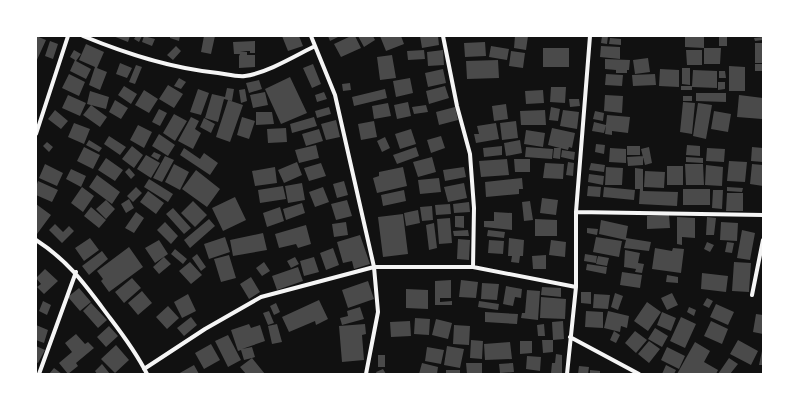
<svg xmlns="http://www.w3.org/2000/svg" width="799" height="410" font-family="Barlow,sans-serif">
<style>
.building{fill:#4a4a4a}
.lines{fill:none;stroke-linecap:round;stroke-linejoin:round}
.minor{stroke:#f5f5f5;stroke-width:4}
</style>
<rect width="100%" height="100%" fill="#111"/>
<path class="building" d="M36,36L46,40L36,62Z
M113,36H130L128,42Z
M136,36H142L139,42L134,39Z
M144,36L155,39L152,46L142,42Z
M170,36H180L179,41L170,38Z
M204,36H215L211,54L201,52Z
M282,36H299L303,46L288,51Z
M328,36H340L330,41Z
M351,36H355L361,48L341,57L334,44Z
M358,36H373L375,40L364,47Z
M380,36H401L404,44L386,51Z
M420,36H438L439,45L422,48Z
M515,36H528L526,50L514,48Z
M602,36H608L607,44L601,43Z
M685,36H704V48L685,47Z
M719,36H727V46H719Z
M763,37V40L755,41L754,38Z
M610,38L621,39V45L609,44Z
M50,41L58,44L53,59L45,56Z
M255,41V53H250V51H240L247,52V55H255V67L239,68V56L240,54H234L233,42Z
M485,42L486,56L465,57L464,43Z
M755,43H763V63H755Z
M86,44L104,52L97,68L107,72L100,90L89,85L95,67L79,60Z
M176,46L181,51L173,60L167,55Z
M491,46L509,49L507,60L489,57Z
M601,46L620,47V59L600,57Z
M543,48H569V67H543Z
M704,48H721L720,64H704Z
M74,50L81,54L76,61L91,69L86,79L70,71L75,60L70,57Z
M424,50L425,59L408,60L407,51Z
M443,50L444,65L428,66L427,52Z
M686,50H702V65H687Z
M511,51L525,53L523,68L509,66Z
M392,55L396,78L380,80L377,57Z
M648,58L650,72L635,74L633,60Z
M605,59L630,60L629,70H627V73H616V70L605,69Z
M498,60L499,78L467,79L466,61Z
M120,63L132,68L127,78L116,74Z
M313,64L321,84L312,88L303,68Z
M755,64H763V71H755Z
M136,65L142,67L135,84L129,82Z
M729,66L745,67V91H729Z
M682,68H690V85L682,84Z
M443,69L446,83L428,87L425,73Z
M660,69L679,70V87L659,86Z
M693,70L717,71V88L692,87V90H681V86H692Z
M719,71H725L726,78H719Z
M69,74L85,82L79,96L62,88Z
M606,74L623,75L622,86L605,85Z
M655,74L656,85L633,86L632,75Z
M290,77L307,113L281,124L265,89Z
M179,78L186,82L181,89L174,86Z
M410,78L413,93L396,97L393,81Z
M259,80L262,89L249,93L246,83Z
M718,82H725V89L718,90Z
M350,83L351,90L343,91L342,84Z
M168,85L183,94L174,108L159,99Z
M124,86L137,94L131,104L118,95Z
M445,86L449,98L429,104L426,91Z
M551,87H566L565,103L550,102Z
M227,88L234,89L232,101L224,99L218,122L205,118L212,94L225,97Z
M198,89L209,93L201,115L190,112Z
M245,89L247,101L241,103L239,90Z
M385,89L387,98L354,106L352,97Z
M144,90L158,99L149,113L135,105Z
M543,90L544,103L526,104L525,91Z
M90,91L109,97L106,109L87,104Z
M265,92L268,105L253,108L250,95Z
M324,92L327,99L317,102L315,95Z
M696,93H726V102L696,101Z
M68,95L86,103L80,116L62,108Z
M605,95L623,96L622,113L604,111Z
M739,95L763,98L762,119L737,117Z
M683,96H692V101H683Z
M569,99H579L580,106L570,107Z
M115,100L128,108L121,119L109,112Z
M228,100L243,105L230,142L216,137Z
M408,102L411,116L397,119L394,105Z
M683,102L695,103L692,134L680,132Z
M388,103L391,116L374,119L372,106Z
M698,103L712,105L706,139L693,136Z
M506,104L508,119L494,121L492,106Z
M91,105L107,117L100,127L83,115Z
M426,105L428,112L414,114L412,107Z
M329,107L331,114L317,118L315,111Z
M455,107L458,120L439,125L436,112Z
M551,107L560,109L558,121L549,120Z
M159,109L167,113L160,126L152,122Z
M55,110L68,121L61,129L48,119Z
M545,110L546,125H521L520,111Z
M563,110L579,112L577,129L560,126Z
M595,111L604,113L603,121L593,119Z
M714,111L731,114L728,132L711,129Z
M256,112H272L274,124L256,125Z
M174,114L187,121L175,141L163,133Z
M607,115L630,117L628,133L612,131V135L605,134Z
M191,117L199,121L195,129L201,133L193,149L178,141Z
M242,117L255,121L249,139L237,135Z
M314,117L317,126L292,133L290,124Z
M204,118L215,124L211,133L200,127Z
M336,120L340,137L326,140L321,124Z
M374,121L377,137L361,140L358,124Z
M516,121L518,138L502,140L500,123Z
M594,122L606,125L604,133L592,131Z
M74,123L90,129L84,144L68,137Z
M496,123L499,139L476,143L474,134H479L477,126Z
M138,125L152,132L144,148L130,140Z
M286,128L287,142L268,143L267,129Z
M552,128L575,133L572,148L569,147L568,150L548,145Z
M319,129L323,141L306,146L302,134Z
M411,129L416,144L400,149L395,134Z
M526,130L545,133L543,147L524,144Z
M159,134L175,145L168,156L152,146Z
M109,136L126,147L120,155L104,144Z
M441,136L445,148L431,153L427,140Z
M385,137L390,148L382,152L377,141Z
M89,140L102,148L99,152L86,145Z
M520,140L522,153L506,156L504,143Z
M47,142L53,147L49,152L43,146Z
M596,144L605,145L604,154L595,152Z
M316,145L319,158L299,163L295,150Z
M687,145L700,146V156L686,155Z
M132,146L143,155L134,168L122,159Z
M502,146V155L484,157L483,148Z
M627,146H640V155H627Z
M84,147L100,155L93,169L77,161Z
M416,147L419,156L397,164L393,155Z
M526,147L553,149L552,159L525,157Z
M649,147L652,163L645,165L641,149Z
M752,147L763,148V162L751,161Z
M184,148L200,159L204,153L218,163L210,175L180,155Z
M554,148H561L560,159L553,158Z
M610,148L626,149V163L609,162Z
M707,148L725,149L724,162L706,161Z
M562,150L575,152L574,160L561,157Z
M154,152L161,155L158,160L151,156Z
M146,155L160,163L151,178L137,169Z
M165,156L174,160L162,182L153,178Z
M643,156V165L628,166L627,157Z
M432,157L436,172L418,177L413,162Z
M686,157L703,158V163L686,162Z
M106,158L123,170L115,181L98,170Z
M507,159L509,175L481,177L479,161Z
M514,159H530V172H515Z
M729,161L747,162L745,182L727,181Z
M297,162L302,175L284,183L278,170Z
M568,162L574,163L573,176L566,175Z
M321,163L326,176L309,181L304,168Z
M545,163L564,164L563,179L543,178Z
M591,163L605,165L604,172L589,170Z
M45,164L63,173L57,186L39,178Z
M174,164L189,172L180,190L165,182Z
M685,164H703L704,185H686Z
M752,164L763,165V186L750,184Z
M706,165L723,167L722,186L705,185Z
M667,166H683V185H667Z
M275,167L277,183L255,186L252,171Z
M403,167L407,186L377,193L373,178L379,176V172Z
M464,167L466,177L445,181L443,170Z
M606,167L623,168L622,185H605Z
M129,168L135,175L131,179L125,172Z
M635,168L643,169V191L678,192L677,206L639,204L640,189H635Z
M71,169L86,176L81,187L66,179Z
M196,170L220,189L207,207L182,189Z
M645,171L665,172L664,188L644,187Z
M589,174L604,176L603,185L588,182Z
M97,175L120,192L112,204L89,187Z
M439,178L441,192L420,194L418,180Z
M522,178L523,189H519V194L486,197L485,182Z
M149,179L173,194L168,202L144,187Z
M38,181L58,190L52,202L36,195V187Z
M344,181L348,195L337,198L333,184Z
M302,183L305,200L288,203L285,186Z
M464,183L467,198L448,202L444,187Z
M283,186L286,199L260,203L258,190Z
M588,186L601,187L600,197L587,196Z
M82,187L94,196L83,212L71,203Z
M136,187L142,193L133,202L127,196Z
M323,187L329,202L315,207L309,192Z
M604,187L635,190L634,200L603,197Z
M727,187L743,188L742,192L727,191Z
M683,189H710V205H683Z
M404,190L406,201L383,206L381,195Z
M713,190H723L722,209L712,208Z
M148,191L164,203L156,214L140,202Z
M727,193H743V211H726Z
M235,197L246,220L223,231L212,208Z
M542,198L558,200L556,215L540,213Z
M129,199L134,208L126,213L121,204Z
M106,200L115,209L106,219L96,209Z
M347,200L352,216L336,220L331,204Z
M193,201L207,215L195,227L181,213Z
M530,201L533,220L524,221L522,202Z
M469,202L470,212L454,213L453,204Z
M302,203L305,213L286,220L283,209Z
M36,204L51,215L37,234L36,233Z
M450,204L451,214L436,215L435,205Z
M432,206L433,220L422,221L420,207Z
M91,207L106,220L99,228L84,216Z
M280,207L284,221L267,227L263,213Z
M173,208L191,228L184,234L166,214Z
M418,210L420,223L406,226L404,213Z
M136,212L144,218L134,233L125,228Z
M494,212L512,213V230L484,227V221H494Z
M403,214L408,254L383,257L378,217Z
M669,215L670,228L647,229V216Z
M455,216H464V228L455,227Z
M677,217L695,218V238L682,237V245L677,244Z
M707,217L716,218L714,235H706Z
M450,218L452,243L439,244L437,219Z
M209,219L215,226L190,248L184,240Z
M535,219L557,220V236H535Z
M601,220L628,226L626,238L651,242L649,251L624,248L626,240L599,234Z
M165,222L178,236L171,244L157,230Z
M346,222L348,235L334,237L332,224Z
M721,222L738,223L737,241L720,240Z
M434,223L437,248L429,250L426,225Z
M55,224L63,232L69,226L74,231L62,243L49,230Z
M306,225L311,244L298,248L296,244L279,248L275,234Z
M587,228L598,229L597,235L587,233Z
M468,230L469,236H454L453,231Z
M488,230L505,232L504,238L487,236Z
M742,230L755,233L750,260L737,258Z
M263,233L267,250L233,256L230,240Z
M360,235L370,264L354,269L352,261L343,263L337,242Z
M225,237L230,252L209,259L204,244Z
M596,237L622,241L619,257L593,252Z
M90,238L99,250L84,261L75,248Z
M509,238L524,240L523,256H520L519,263L511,262L512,256H508Z
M458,239L470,240L469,260L457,259Z
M159,240L168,254L155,263L145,248Z
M489,240L504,241L503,254L488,253Z
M551,240L566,242L565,257L549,255Z
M707,242L714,245L710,252L704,249Z
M727,242L734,243L732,253L725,252Z
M129,247L143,267L109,292L101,281L103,279L97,271Z
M333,248L339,265L326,270L320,253Z
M655,248L672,251L673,248L684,249L681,273L652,269Z
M175,249L187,259L183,264L171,254Z
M625,250L640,253L638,263L644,264L642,273L635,272L636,269L624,267Z
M102,251L108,259L89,275L82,266Z
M197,254L206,267L201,271L192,258Z
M585,254L597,256L596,263L584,261Z
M229,255L236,278L221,282L214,259Z
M546,255V269H533L532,256Z
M598,256L609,258L607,266L596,264Z
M164,257L171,264L159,274L153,267Z
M295,257L299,264L291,268L287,261Z
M314,257L319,272L304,276L300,261Z
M190,262L202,275L191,284L179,271Z
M264,262L270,271L262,276L256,268Z
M734,262L751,263L749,292L732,291Z
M587,264L607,267L606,274L586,270Z
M298,267L303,281L277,290L272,276Z
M45,269L58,281L44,294L37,287L41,284L36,278Z
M622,272L642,275L640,288L620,285Z
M702,273L728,276L726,292L701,289Z
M667,275L678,277V283L666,282Z
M251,277L260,292L249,299L240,284Z
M132,278L141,288L124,303L115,292Z
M451,280V298H440V302L452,301V305H435V281Z
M461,280L478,282L476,298L459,297Z
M368,281L374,299L348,308L342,290Z
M482,283L499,284L497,300L481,299Z
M506,286L522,289L521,298L515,297L513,306L503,304Z
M542,287L561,288V297L541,295Z
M79,288L91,302L80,311L68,297Z
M406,289L428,290V309L406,308Z
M527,290L540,291L538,320L521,318L522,313H525Z
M142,291L152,303L138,315L128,303Z
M581,292H591V304L581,303Z
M615,293L623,296L618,310L611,307Z
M672,293L678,305L667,310L661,298Z
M188,294L196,311L182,318L174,302Z
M594,294L610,295L608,309L593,308Z
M541,297L566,299L565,319L540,318Z
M707,298L713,301L709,308L703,305Z
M319,300L328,319L316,325L315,321L289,332L282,317Z
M43,301L51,305L47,315L39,311Z
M479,301L499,304L498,310L478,307Z
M647,302L661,312L648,331L634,321Z
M91,303L107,320L98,328L83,311Z
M276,303L280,312L274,315L270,306Z
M716,304L734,312L728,325L710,317Z
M168,306L179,318L167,329L156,317Z
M360,307L364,319L342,325L340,318L348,316L347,311Z
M689,307L696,310L694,316L687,312Z
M269,311L274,323L268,325L263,313Z
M586,311L603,312V328L585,327Z
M608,311L629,316L627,328L621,326L620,332L604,328Z
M485,312L518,314L517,324L485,322Z
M662,312L676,318L671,331L657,325Z
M756,314L763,315V334L753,332Z
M191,317L197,325L184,336L177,328Z
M681,317L696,324L685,348L670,341Z
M415,318L430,319L429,335L414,334Z
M436,319L452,323L448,339L432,335Z
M410,321L411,336L391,337L390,322Z
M563,321L564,339L553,340L552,322Z
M711,321L728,329L722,344L704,336Z
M249,324L251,328L260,325L265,341L242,349L252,347L255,357L252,358L265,374H246L240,367L252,358L244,360L241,350L238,351L231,330Z
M277,324L282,342L272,344L268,326Z
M365,324L366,334L362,335L364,360L342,362L339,326Z
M544,324L545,336H538L537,325Z
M36,325L48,330L44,343L36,340Z
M454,325L470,326L469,345L453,344Z
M109,326L118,336L106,347L97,337Z
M655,328L668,336L662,347L648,339Z
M614,331L620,335L616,343L610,340Z
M635,331L647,340L636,353L625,343Z
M76,334L85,344L88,342L94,348L76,363L78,366L68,374L59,363L72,352L65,343Z
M228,335L241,360L228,367L215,341Z
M471,340L483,341L482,359L470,358Z
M542,340H553V352L543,353Z
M738,340L758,351L751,365L730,354Z
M520,341H532V353L520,354Z
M649,341L660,349L649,363L638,354Z
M510,342L512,359L485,360L484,344Z
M695,342L710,351L704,362L718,370L716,374H677Z
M211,344L220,360L204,369L195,353Z
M116,345L129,360L115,373L101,359Z
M36,346L45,350L38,363L36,362Z
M447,346L464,349L460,368L444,365Z
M427,347L444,350L441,364L425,361Z
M667,347L685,356L679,369L661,360Z
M762,351H763V365H759Z
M556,354L562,355V374L551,373L552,363H555Z
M378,355H385V367H378Z
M527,356L541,357L540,371L526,369Z
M729,358L738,364L730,374H718Z
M422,363L438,367L437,374H419Z
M466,363H482V374H467Z
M513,363L514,372L500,373L499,364Z
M102,364L110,374H97L95,371Z
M194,365L199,374H178Z
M666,365L676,370L674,374H662Z
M579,366L589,367L588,374H578Z
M54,368L62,374H49Z
M383,369L386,374H377L376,372Z
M446,370H460V374H446Z
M590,370L600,371V374H590Z"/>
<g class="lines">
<path class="minor" d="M83,36C127,54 170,68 218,73C226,74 237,77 245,76C267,73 295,56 315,46
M311,36L335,95L374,267L378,312L366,374
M443,36L457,106L470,154L474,208L473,267
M36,134L68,36
M576,212L763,215
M36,240C70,262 86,286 110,318C123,335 137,354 147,374
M752,295L763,240
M570,337L639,374
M144,369L205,329L261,297L374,267H473L576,287
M39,374L76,272
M567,374L576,287V212L590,36"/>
</g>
<rect width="799" height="410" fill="none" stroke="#ffffff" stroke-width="74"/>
</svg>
